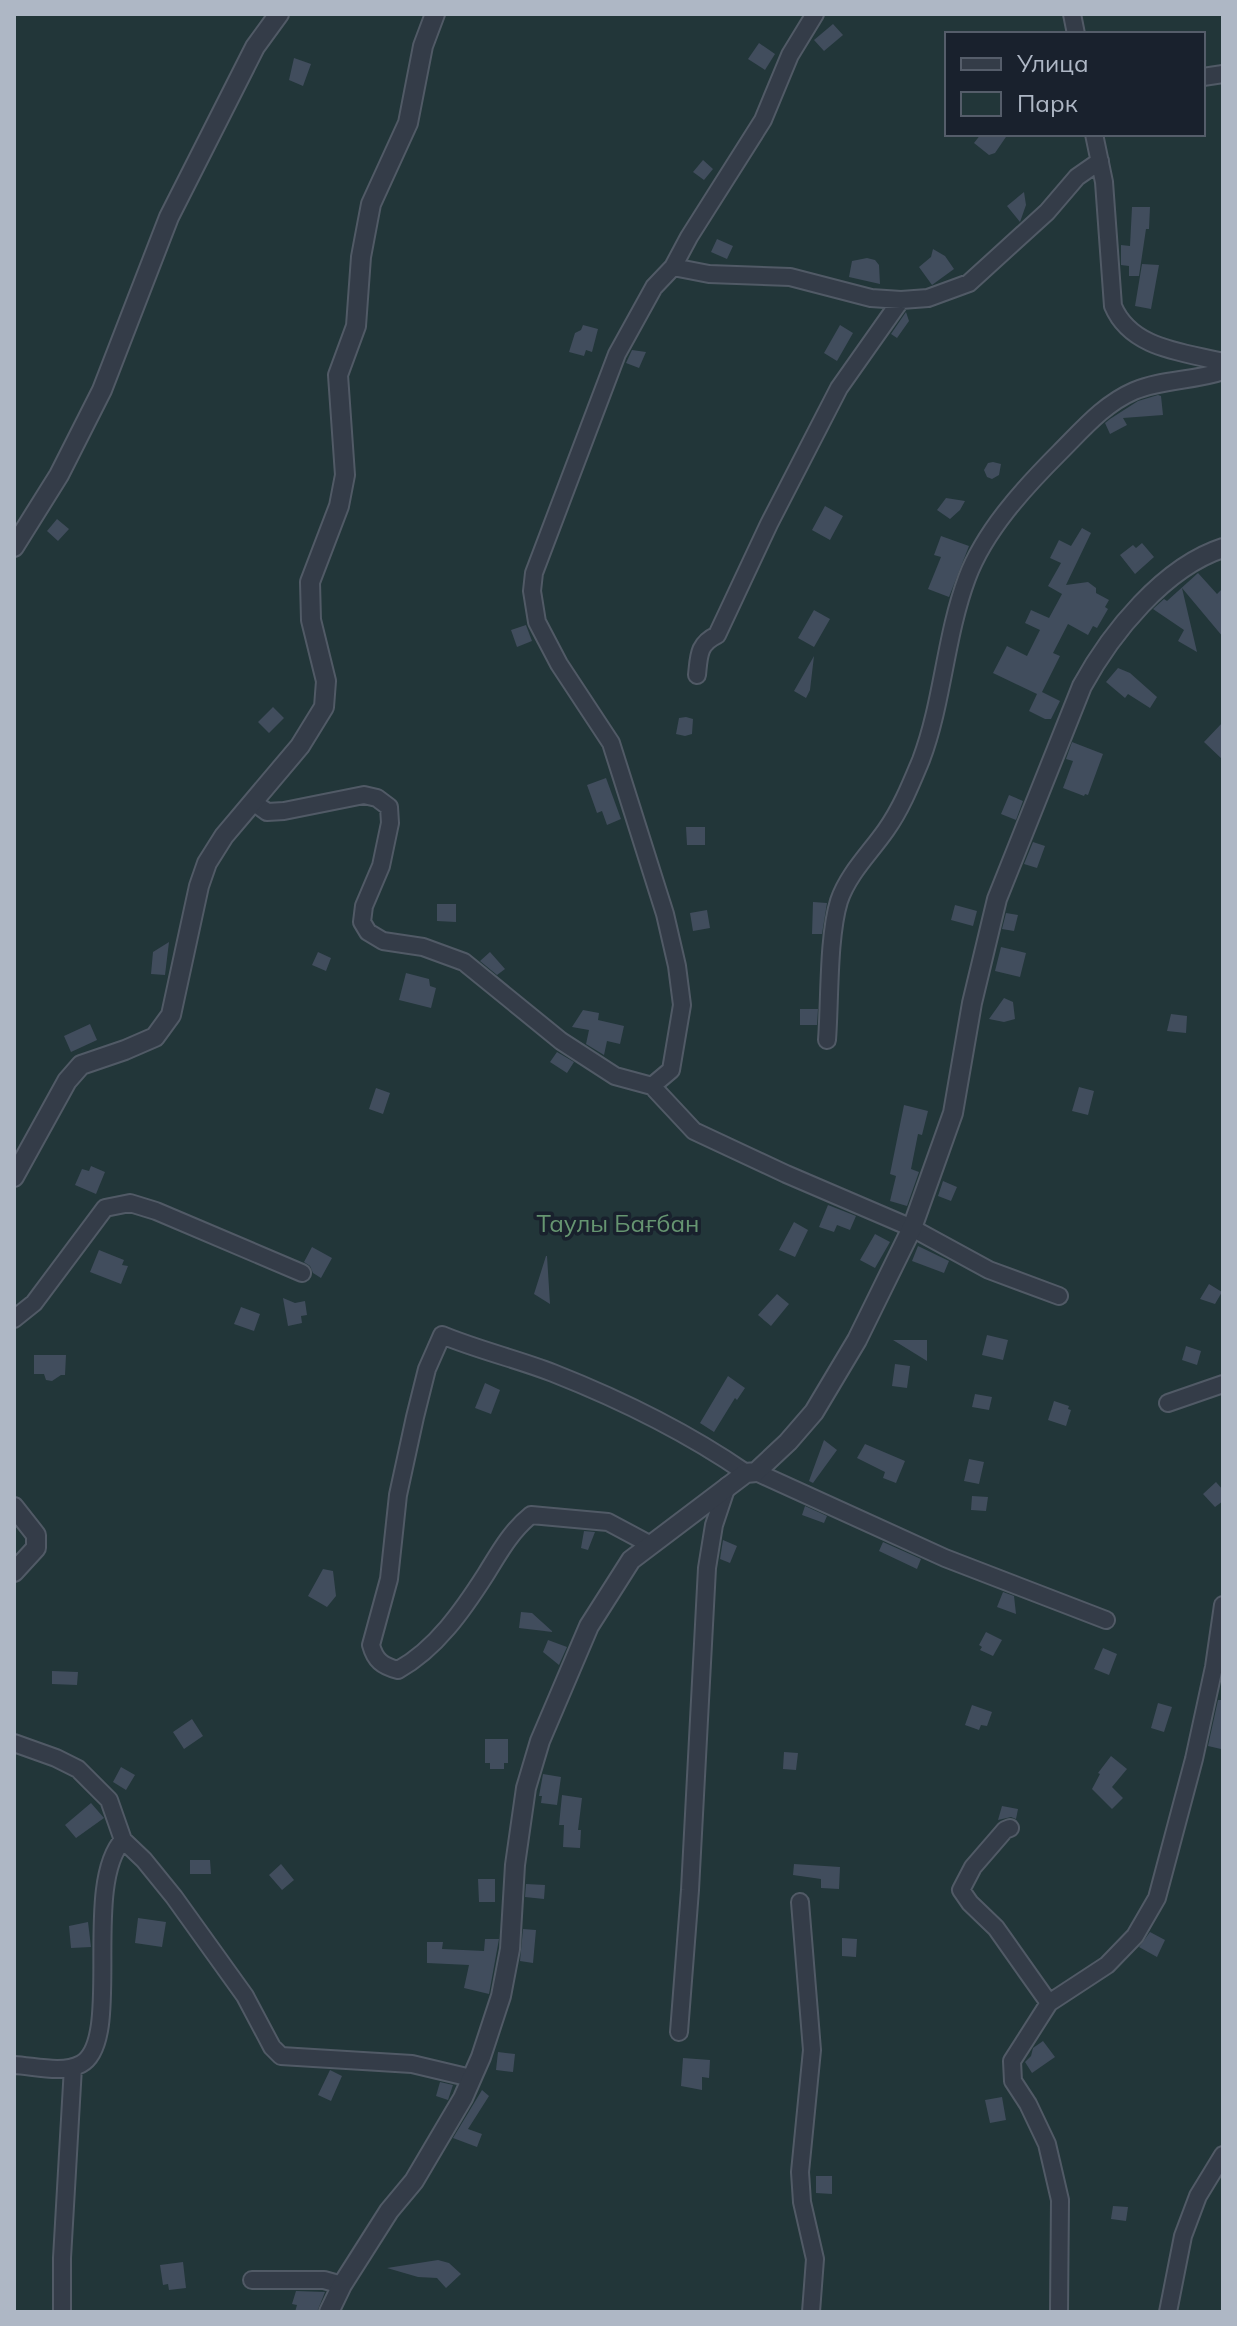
<svg xmlns="http://www.w3.org/2000/svg" width="1237" height="2326" font-family="Mulish,sans-serif">
<style>
.green{fill:#223639;fill-rule:evenodd}
.building{fill:#414d5d}
.lines{fill:none;stroke-linecap:round;stroke-linejoin:round}
.minor-casing{stroke:#515a66;stroke-width:20}
.tertiary-casing{stroke:#515a66;stroke-width:22}
.minor{stroke:#343c48;stroke-width:16}
.tertiary{stroke:#343c48;stroke-width:18}
.labels{text-anchor:middle;dominant-baseline:central;stroke-width:7;stroke-linejoin:round;paint-order:stroke}
.park-label{font-size:24px;fill:#669571;stroke:#19212d}
</style>
<rect width="100%" height="100%" fill="#202a38"/>
<path class="green" d="M14,14H1223V2312H14ZM947,34H1203V134H947Z"/>
<path class="building" d="M833,24L843,35L824,51L814,40Z
M759,43L775,54L765,70L748,59Z
M294,58L311,64L303,86L289,80Z
M981,134H1008L995,153L989,155L974,143Z
M703,160L713,169L704,180L693,172Z
M1024,192L1026,205L1020,222L1007,206Z
M1132,207H1150L1149,229H1146L1139,276H1129V266L1121,265V245L1130,246Z
M717,239L733,246L727,259L711,252Z
M933,249L945,256L954,269L932,285L919,267L931,257Z
M867,258L875,260L879,265L880,284L849,277L852,261Z
M1142,264L1159,265L1151,309L1135,306Z
M906,312L909,321L897,338L891,334Z
M583,325L598,329L592,352L586,350L584,356L569,352L575,333L581,330Z
M840,325L853,333L837,361L824,353Z
M632,350L646,352L639,368L626,363Z
M1158,395L1161,396L1163,415L1123,418L1127,425L1110,434L1105,423L1110,419L1138,401Z
M993,462L1001,464L999,475L992,479L987,477L984,470L988,463Z
M946,498L965,501L960,510L950,519L937,510Z
M825,506L843,516L830,540L812,530Z
M57,519L69,529L58,541L47,531Z
M1082,528L1091,533L1066,585L1088,582L1096,588V593L1109,600L1105,607L1108,609L1097,628L1093,626L1088,635L1068,624L1053,653L1060,656L1042,692L1060,701L1051,719H1045L1029,711L1037,694L993,673L1007,646L1027,656L1040,630L1025,623L1031,610L1049,618L1062,594L1048,586L1061,563L1050,558L1059,540L1071,546Z
M941,536L969,546L949,597L928,589L941,557L934,555Z
M1142,543L1154,557L1135,574L1120,555L1133,545L1136,548Z
M1198,573L1217,594L1223,588V637L1182,588L1197,652L1178,641L1184,630L1153,609L1164,599L1167,601Z
M814,610L830,619L814,647L798,638Z
M526,625L532,641L517,647L511,630Z
M814,656L810,690L806,698L794,691Z
M1118,668L1130,673L1157,697L1150,708L1128,694L1125,698L1106,682Z
M273,707L284,718L269,733L258,722Z
M686,717L693,719L692,734L685,736L676,734L679,718Z
M1223,722V760L1204,742Z
M1072,742L1103,754L1088,795L1085,794L1084,796L1063,788L1073,761L1066,759Z
M606,778L621,819L607,825L602,811L597,813L587,785Z
M1009,795L1023,801L1016,820L1001,814Z
M686,827H705V845H687Z
M1033,842L1045,846L1037,868L1024,864Z
M813,902L827,903L822,934H812Z
M437,904H456V922L437,921Z
M955,905L977,911L973,926L951,920Z
M707,910L710,928L693,931L690,913Z
M1006,913L1018,915L1014,931L1002,929Z
M169,942L165,975L151,974L153,952Z
M1001,947L1026,953L1020,977L995,971Z
M318,952L331,958L326,971L312,965Z
M490,952L505,969L497,975L480,961Z
M406,973L429,979L430,986L436,988L431,1008L399,1000Z
M1004,998L1013,1002L1015,1019L1004,1022L989,1019Z
M800,1009H818L817,1025H800Z
M583,1010L599,1013L598,1020L624,1026L620,1044L607,1041L604,1055L586,1044L589,1030L572,1027Z
M1171,1014L1187,1016L1186,1033L1167,1031Z
M90,1024L97,1040L71,1052L64,1036Z
M557,1052L574,1062L567,1073L550,1062Z
M1079,1087L1094,1091L1088,1115L1072,1111Z
M376,1088L390,1093L383,1114L369,1109Z
M904,1105L928,1111L922,1135L918,1134L911,1169L919,1172L907,1206L890,1201L896,1176L890,1174Z
M91,1166L105,1172L96,1194L75,1185L82,1169L89,1171Z
M943,1181L957,1187L951,1201L938,1196Z
M828,1205L856,1216L850,1230L837,1225L834,1232L819,1227Z
M794,1222L808,1230L795,1257L779,1250Z
M875,1234L890,1242L875,1268L860,1260Z
M918,1246L949,1261L944,1273L912,1261Z
M312,1247L332,1258L321,1278L313,1273L310,1266L304,1262Z
M99,1250L124,1260L122,1265L128,1266L121,1284L90,1272Z
M546,1256H547L550,1304L534,1294Z
M1209,1284L1222,1292L1215,1304L1200,1299Z
M777,1294L789,1304L771,1326L758,1315Z
M283,1298L295,1303L305,1301L307,1315L301,1316L302,1323L288,1326Z
M241,1307L260,1314L254,1331L234,1324Z
M987,1335L1008,1340L1003,1360L982,1355Z
M893,1340H927V1361Z
M1186,1346L1201,1351L1197,1365L1182,1360Z
M34,1355H66L65,1375H61L52,1381L46,1380L44,1374H34Z
M895,1364L910,1366L907,1388L892,1386Z
M728,1376L745,1388L737,1400L735,1398L714,1432L700,1423Z
M485,1383L500,1390L491,1414L475,1408Z
M975,1394L992,1397L989,1410L972,1407Z
M1054,1401L1069,1406L1068,1409L1071,1410L1066,1426L1048,1420Z
M824,1440L837,1450L813,1483L809,1481Z
M865,1444L905,1461L896,1483L883,1478L885,1472L857,1458Z
M969,1459L984,1462L979,1484L964,1481Z
M1216,1482L1223,1490V1501L1215,1507L1203,1494Z
M972,1496L988,1497L986,1511L971,1510Z
M805,1506L827,1516L824,1523L802,1515Z
M584,1531L595,1532L588,1550L581,1548Z
M723,1540L737,1546L730,1563L720,1559Z
M883,1542L921,1559L917,1569L879,1551Z
M323,1569L333,1571L336,1596L327,1607L308,1596Z
M1003,1592L1014,1596L1016,1614L997,1607Z
M521,1612L532,1613L553,1632L519,1628Z
M986,1632L1002,1640L993,1656L980,1650L982,1647L979,1645Z
M548,1640L567,1647L559,1665L543,1652Z
M1103,1648L1117,1654L1109,1675L1094,1669Z
M52,1671L78,1672L77,1685L52,1684Z
M1218,1700H1223L1221,1749L1208,1746Z
M1158,1703L1172,1707L1164,1732L1151,1728Z
M972,1705L992,1712L987,1726L981,1725L979,1730L965,1725Z
M192,1719L203,1736L184,1749L173,1732Z
M485,1739H508V1763H504V1769H490V1763H485Z
M784,1752L798,1753L796,1770L783,1769Z
M1111,1756L1127,1769L1112,1787L1123,1798L1112,1809L1092,1789L1100,1774L1098,1773Z
M121,1767L135,1775L126,1790L113,1782Z
M543,1774L561,1777L557,1805L541,1803L542,1796H539Z
M562,1795L582,1798L578,1830H581L580,1848L563,1847L564,1825H559Z
M91,1803L104,1818L76,1838L65,1825Z
M1002,1806L1018,1809L1016,1819L1011,1817L998,1820Z
M190,1860H210L211,1874H190Z
M281,1864L294,1880L282,1890L269,1875Z
M794,1864L840,1867L839,1889L821,1888V1879L793,1875Z
M478,1879H495V1902H479Z
M526,1884L545,1885L544,1899L525,1897Z
M138,1918L166,1922L162,1947L135,1943Z
M88,1922L91,1947L71,1948L69,1926Z
M523,1929L536,1930L533,1963L520,1961Z
M1150,1932L1165,1940L1157,1957L1139,1947Z
M842,1938L857,1939L856,1957L842,1956Z
M485,1939H499L489,1994L464,1988L469,1965L427,1963V1942H443L442,1949L484,1951Z
M1043,2041L1055,2057L1032,2073L1025,2062L1031,2056L1033,2048Z
M498,2052L515,2054L513,2072L496,2070Z
M683,2058L710,2060L709,2078L702,2077V2090L681,2086Z
M330,2070L342,2076L331,2101L318,2095Z
M440,2082L453,2085L448,2100L436,2096Z
M482,2090L489,2096L468,2129L482,2134L477,2147L453,2138Z
M1002,2097L1006,2120L990,2123L985,2100Z
M816,2176H832V2194L816,2193Z
M1113,2206L1128,2207L1126,2221L1111,2219Z
M438,2260L449,2263L461,2274L446,2288L437,2278L418,2277L387,2268Z
M183,2262L186,2288L169,2290L168,2284L163,2285L160,2265Z
M296,2291L325,2292L317,2312H295L297,2305L292,2304Z"/>
<g class="lines">
<defs>
<path id="minor" d="M1072,14L1076,34
M1203,77L1223,74
M1094,134L1104,182L1113,306C1131,349 1183,352 1223,362
M673,267L709,274L790,277L871,298L901,300L928,298L969,283L1047,212L1077,177L1100,161
M697,675C699,656 698,644 717,635L769,524L839,388L901,300
M253,802L267,812L284,811L364,795L377,798L389,807L390,823L381,866L364,906L362,922L368,932L383,941L423,947L464,962L561,1041L615,1076L652,1086L671,1070L682,1005L677,966L665,914L611,743L559,664L537,622L532,591L534,573L617,354L654,287L673,267L689,237L763,120L790,55L815,14
M827,1040C830,1001 828,937 839,901C848,874 870,853 886,830C901,809 911,784 921,760C943,702 945,637 967,578C985,530 1025,487 1060,452C1083,429 1104,404 1134,391C1162,379 1195,381 1223,371
M652,1086L694,1131L786,1174L912,1228L989,1270L1059,1296
M14,1319L34,1303L105,1208L130,1203L156,1211L302,1273
M1168,1403L1223,1384
M756,1472L945,1558L1106,1620
M651,1545L608,1522L531,1515C511,1531 499,1553 486,1574C463,1610 436,1649 398,1670C382,1666 375,1660 371,1645L389,1579L398,1495L415,1417L427,1369L442,1335C478,1350 517,1359 553,1373C619,1399 688,1433 746,1473
M14,1743L56,1758L78,1769L109,1800L123,1840L144,1860L174,1897L245,1996L272,2047L281,2056L412,2064L471,2078
M1010,1828L1005,1830L973,1867L961,1890L970,1903L996,1928L1049,2003
M800,1902L812,2050L800,2172L802,2202L815,2259L811,2312
M679,2032L690,1890L707,1568L714,1525L727,1486
M14,2065C34,2066 63,2074 81,2064C124,2041 81,1886 123,1840
M252,2280H324L342,2285
M62,2312V2258L73,2067
M1059,2312L1060,2200L1047,2144L1028,2104L1013,2081L1012,2061L1049,2003L1107,1965L1135,1936L1157,1898L1194,1759L1214,1667L1223,1605
M1168,2312L1183,2236L1198,2196L1223,2155"/>
<path id="tertiary" d="M14,547L59,475L102,390L169,217L255,47L279,14
M14,1177L67,1081L81,1065L125,1050L155,1037L171,1015L199,886L207,863L224,836L300,746L324,707L326,681L311,620L310,582L339,506L345,475L338,375L356,326L361,257L371,204L408,123L423,46L435,14
M14,1507L36,1535V1548L14,1572
M329,2312L342,2285L389,2211L414,2181L463,2098L481,2057L501,1996L510,1949L515,1865L526,1788L540,1741L589,1626L631,1560L746,1473L756,1472L788,1442L814,1412L857,1340L912,1228L953,1113L972,1003L997,899L1082,686C1111,633 1164,567 1223,548"/>
</defs>
<use href="#minor" class="minor-casing"/>
<use href="#tertiary" class="tertiary-casing"/>
<use href="#minor" class="minor"/>
<use href="#tertiary" class="tertiary"/>
</g>
<g class="labels">
<g class="park-label">
<text x="618" y="1223">Таулы Бағбан</text>
</g>
</g>
<rect width="1237" height="2326" fill="none" stroke="#aeb7c5" stroke-width="32"/>
<rect x="945" y="32" width="260" height="104" fill="#19212d" stroke="#555d6a" stroke-width="2"/>
<rect x="961" y="58" width="40" height="12" fill="#343c48" stroke="#555d6a" stroke-width="2"/>
<text x="1017" y="72" font-size="24" fill="#aeb7c5">Улица</text>
<rect x="961" y="92" width="40" height="24" fill="#223639" stroke="#555d6a" stroke-width="2"/>
<text x="1017" y="112" font-size="24" fill="#aeb7c5">Парк</text>
</svg>
